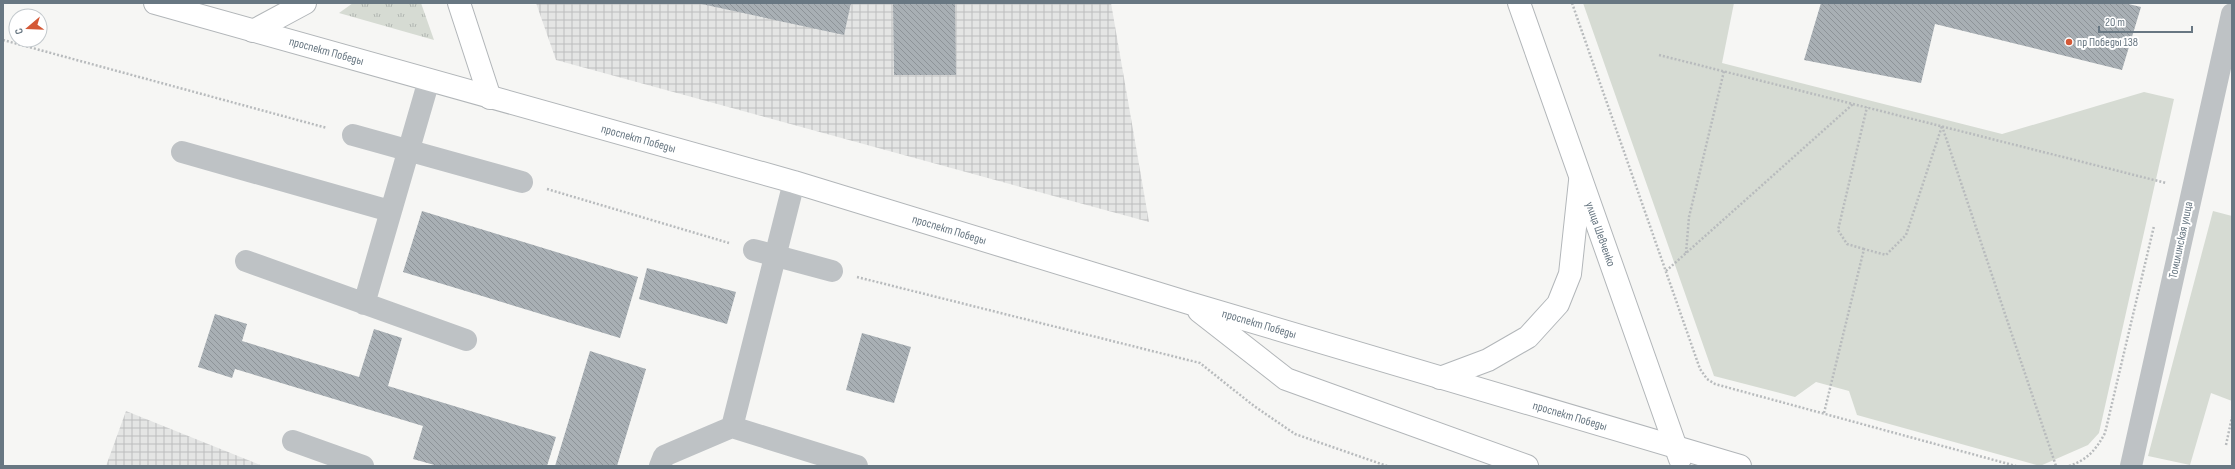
<svg xmlns="http://www.w3.org/2000/svg" width="2235" height="469" font-family="'Sofia Sans Condensed',sans-serif">
<style>
.industrial{fill:url(#industrial-grid)}
.grass{fill:url(#grass-tufts)}
.park{fill:#d6dbd3}
.building{fill:url(#building-back-hatch)}
.lines{fill:none;stroke-linecap:round;stroke-linejoin:round}
.major-casing{stroke:#b2b6b9;stroke-width:24}
.path{stroke:#b8bbbd;stroke-width:2.5;stroke-dasharray:2 2;stroke-linecap:butt}
.minor{stroke:#bec2c5;stroke-width:22}
.major{stroke:#fff;stroke-width:22}
.poi-dot{fill:#d45836;stroke:#fff;stroke-width:1.5}
.labels{text-anchor:middle;dominant-baseline:central;stroke-width:4;stroke-linejoin:round;paint-order:stroke}
.poi-label{font-size:12px;fill:#687782;stroke:#fff;text-anchor:start}
.street-label{font-size:12px;fill:#687782;stroke:#fff}
</style>
<defs>
<pattern id="industrial-grid" width="8" height="8" patternUnits="userSpaceOnUse"><rect width="8" height="8" fill="#e4e5e4"/><path d="M0 4h8M4 0v8" fill="none" stroke="#bdbebe"/></pattern>
<pattern id="grass-tufts" width="24" height="20" patternUnits="userSpaceOnUse"><rect width="24" height="20" fill="#d6dbd3"/><path d="M3 7l-1-3M5 7V3M7 7l1-3M15 17l-1-3M17 17v-4M19 17l1-3" fill="none" stroke="#b1b6b1"/></pattern>
<pattern id="building-back-hatch" width="6" height="6" patternUnits="userSpaceOnUse"><rect width="6" height="6" fill="#a8afb4"/><path d="M-1 5l2 2M0 0l6 6M5-1l2 2" fill="none" stroke="#8d9398"/></pattern>
</defs>
<rect width="100%" height="100%" fill="#f6f6f4"/>
<path class="industrial" d="M536,3H1111L1149,222L556,60Z
M126,411L263,466H106Z"/>
<path class="grass" d="M353,3H421L434,40L339,13Z"/>
<path class="park" d="M1583,3H1734L1722,63L2002,134L2144,92L2174,99L2099,433L2088,445L2040,466L1857,415L1849,391L1816,382L1795,397L1714,376Z
M2213,211L2232,216V401L2211,393L2190,465L2148,456Z"/>
<path class="building" d="M697,3H851L844,35Z
M893,3H955L956,75H894Z
M1821,3H2124L2141,7L2122,70L1935,24L1921,83L1804,60Z
M422,211L638,277L620,338L403,272Z
M647,268L736,292L727,324L639,299Z
M215,314L247,324L242,341L359,377L374,329L402,338L388,386L556,437L547,466H438L413,459L423,426L235,369L232,378L198,367Z
M862,333L911,347L894,403L846,390Z
M590,351L646,369L617,466H555Z"/>
<g class="lines">
<defs>
<g id="major">
<path id="s1" d="M155,3L794,182L1189,303L1740,466"/>
<path d="M459,3L490,98"/>
<path id="s2" d="M1519,3L1680,459"/>
<path d="M253,31L305,3"/>
<path d="M1199,311L1286,379L1527,466"/>
<path d="M1440,378L1488,360L1528,337L1558,304L1570,274L1580,181"/>
</g>
</defs>
<use href="#major" class="major-casing"/>
<path class="path" d="M1572,3L1700,369L1707,379L1715,384L2016,466
M3,40L327,128
M1659,55L2166,183
M1942,126L2056,466
M547,189L729,243
M1864,249L1847,244L1838,230L1867,107
M1686,253L1689,217L1724,71
M1666,271L1853,104
M857,277L1200,363L1254,406L1295,434L1387,466
M1824,413L1864,249L1886,255L1906,235L1942,126
M2226,445L2232,417
M2069,466C2087,460 2096,450 2105,433L2154,226"/>
<path class="minor" d="M353,135L522,182
M182,152L390,211
M754,250L832,271
M246,261L466,340
M364,304L429,80
M732,427L857,466
M293,441L363,466
M660,466L664,456L732,427L794,182
M2131,466L2232,14"/>
<use href="#major" class="major"/>
</g>
<circle class="poi-dot" cx="2069" cy="42" r="4"/>
<g class="labels">
<g class="poi-label">
<text x="2077" y="42">пр Победы 138</text>
</g>
<g class="street-label">
<text stroke="none"><textPath href="#s1" startOffset="178">проспект Победы</textPath></text>
<text stroke="none"><textPath href="#s1" startOffset="502">проспект Победы</textPath></text>
<text stroke="none"><textPath href="#s1" startOffset="826">проспект Победы</textPath></text>
<text stroke="none"><textPath href="#s2" startOffset="245">улица Шевченко</textPath></text>
<text transform="translate(2181 240) rotate(-78)">Томилинская улица</text>
<text stroke="none"><textPath href="#s1" startOffset="1150">проспект Победы</textPath></text>
<text stroke="none"><textPath href="#s1" startOffset="1474">проспект Победы</textPath></text>
</g>
</g>
<rect width="2235" height="469" fill="none" stroke="#687782" stroke-width="8"/>
<g transform="translate(28 28) rotate(251)"><circle r="19" fill="#ffffff" stroke="#c3c9cd"/>
<path d="M0-3L7 15L0 10L-7 15Z" fill="#d45836"/>
<text y="-6" font-size="11" font-weight="bold" text-anchor="middle" fill="#687782">С</text>
</g>
<path d="M2099 26v6h93v-6" fill="none" stroke="#687782" stroke-width="2"/>
<text x="2105" y="26" font-size="12" fill="#687782" stroke="#ffffff" stroke-width="3" paint-order="stroke">20 m</text>
</svg>
